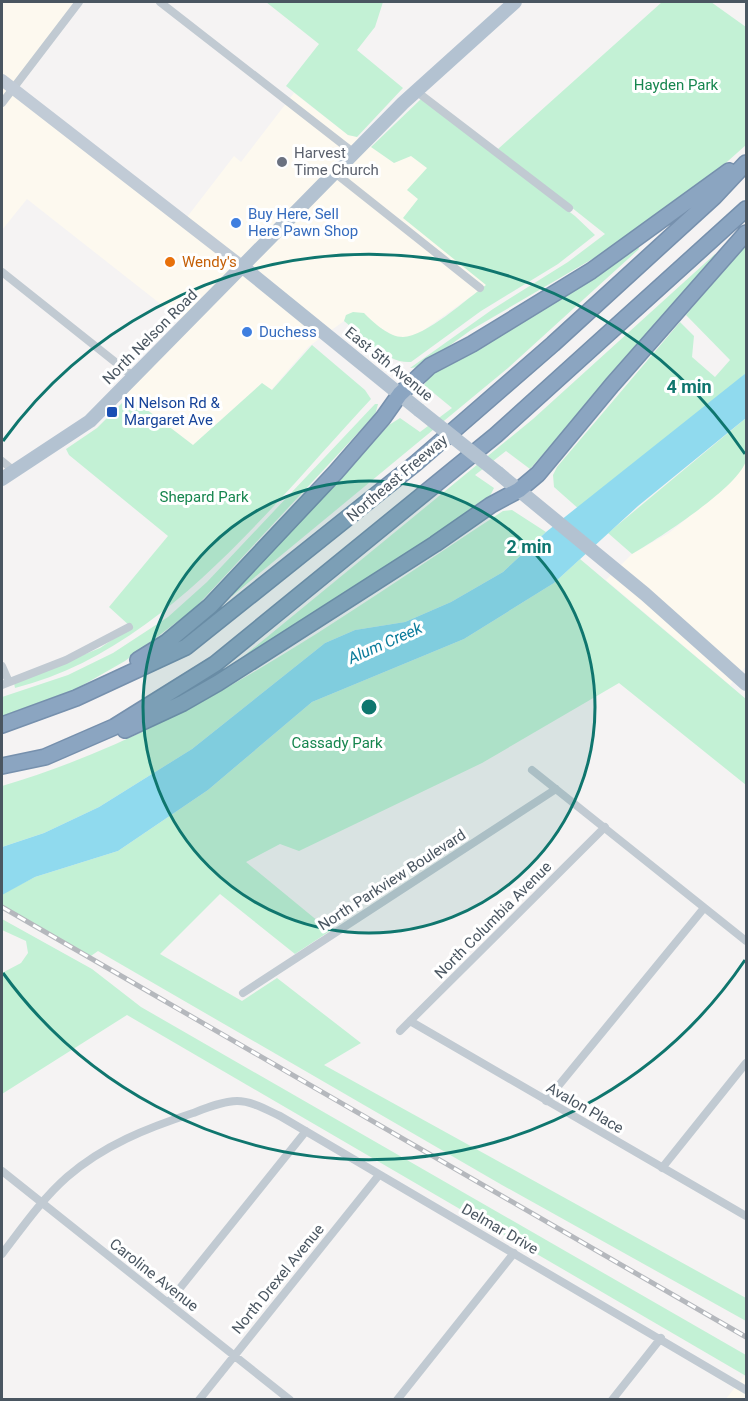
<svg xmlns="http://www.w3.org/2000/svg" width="748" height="1401" font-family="Roboto,sans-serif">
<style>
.commercial{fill:#fdf9ef}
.green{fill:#c3f1d5}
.water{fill:#90daee}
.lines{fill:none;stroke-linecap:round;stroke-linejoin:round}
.motorway-casing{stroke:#7690ad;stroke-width:18}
.minor{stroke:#c1cad2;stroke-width:8}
.secondary{stroke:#c1cbd6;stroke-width:12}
.primary{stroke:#b3c2d1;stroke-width:14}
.motorway{stroke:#8ba5c1;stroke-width:15}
.rail-casing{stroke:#b5b8bd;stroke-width:5}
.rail{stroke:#fff;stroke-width:3;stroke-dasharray:9;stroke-linecap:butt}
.primary-bridge{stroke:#b3c2d1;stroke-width:14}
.ring{fill:none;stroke:#0f766e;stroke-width:3}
.worship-dot{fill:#6b7280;stroke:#fff;stroke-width:2}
.shop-dot{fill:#3f7fe0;stroke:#fff;stroke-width:2}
.food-dot{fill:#e8710a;stroke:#fff;stroke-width:2}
.transit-dot{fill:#1a4fb4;stroke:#fff;stroke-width:2}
.labels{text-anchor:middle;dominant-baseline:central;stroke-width:6;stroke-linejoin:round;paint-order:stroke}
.park-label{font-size:15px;fill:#17864f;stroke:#fff}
.worship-label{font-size:15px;fill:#5b616d;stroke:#fff;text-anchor:start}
.shop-label{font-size:15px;fill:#366cbe;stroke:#fff;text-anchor:start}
.food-label{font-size:15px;fill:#c56008;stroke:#fff;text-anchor:start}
.street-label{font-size:15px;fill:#4a5661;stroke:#fff}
.transit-label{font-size:15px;fill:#164399;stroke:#fff;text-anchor:start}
.water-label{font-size:16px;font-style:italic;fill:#0c7c9b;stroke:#fff}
.centre{fill:#0f766e;stroke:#fff;stroke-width:3}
.ring-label{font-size:18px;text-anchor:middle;font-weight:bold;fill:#0f766e;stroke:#fff;stroke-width:6;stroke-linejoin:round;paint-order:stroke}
</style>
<rect width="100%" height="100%" fill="#f5f3f3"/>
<path class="commercial" d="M2,2H80L15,87L184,221L234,156L241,162L294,93L348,135L357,137L394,163L411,155L428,169L408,190L418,199L404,218L487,285L421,332L406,338L396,337L374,324L364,313L346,315L344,321L308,347L271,390L262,383L193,445L122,390L186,324L27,199L2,230Z
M746,462V666L730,685L606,580L632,554L669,533L727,486Z
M745,1375L746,1399L725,1400Z"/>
<path class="green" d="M266,2H383L375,27L357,50L403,88L357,137L348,135L286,86L319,44Z
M662,2H711L746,27V145L701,185L618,244L471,330L420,367L410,368L493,309L568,262L605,234L498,149Z
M421,99L575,216L595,235L558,264L481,311L411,362C386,364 362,335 344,321L346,315L353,312L364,313C374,323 389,337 403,337C425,337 468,298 486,285L403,218L418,199L407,190L427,168L411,156L394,163L371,147Z
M746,244V373L589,518L554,487L553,475L557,467L680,322L694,336L692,357L715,377L730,360L686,315Z
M637,245L639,249L508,368L232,596L230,593L389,425L400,418L420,432L452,408L424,385L430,376Z
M715,254L718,257L530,469L506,451L475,475L494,488L488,500L241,664L239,660L533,419Z
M312,345L365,390L371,399C271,506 163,651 15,688L14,683L100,648L131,627L109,607L168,536L69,455L66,449L97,428L129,396L193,445L262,383L272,390Z
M375,404H378L373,423L369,421L194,609L125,661L76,689L2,717V697L68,675L113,653L168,617L207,582Z
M746,418C746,431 748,447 746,460C741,486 656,540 632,554L608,533Z
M512,510L546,532L503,572L451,602L405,622L355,630L325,643L192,749L99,807L44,833L2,847V786C186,732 344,615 503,511Z
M580,559L746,699V785L619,683L482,763L299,851L280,844L246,862L330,931L295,954L220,894L160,954L242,1001L277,978L361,1043L324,1065L746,1298V1321L502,1185L98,951L88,958L2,907V894L35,877L118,851L208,790L312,702L464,639L554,583Z
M2,919L92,969L141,1007L746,1355V1376L127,1015L2,1094V973L21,963L28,953L26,941L2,930Z"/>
<path class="water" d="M746,373V418L638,506L554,583L464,639L312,702L208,790L118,851L35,877L2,895V847L44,833L99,807L192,749L325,643L355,630L405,622L451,602L503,572L546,532Z"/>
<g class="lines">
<defs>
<path id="motorway" d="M138,660L167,642L210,606L336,472L383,418L400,394L430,366L472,344L591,271L729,171
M2,725L76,698L186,647L416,463L553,344L714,197L746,163
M125,730L183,703L218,683L435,544L491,505L519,490L538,474L612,385L746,233
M2,766L45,757L114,727L215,664L496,435L746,209"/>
</defs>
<use href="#motorway" class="motorway-casing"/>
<path class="minor" d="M160,2L354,153
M416,91L569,208
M2,103L79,2
M335,173L480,288
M2,272L134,377
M2,461L14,471
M2,666L9,682
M2,685L66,660L129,627
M532,770L746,941
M243,993L556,789
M410,1021L746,1216
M400,1031L605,827
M546,1101L704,908
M662,1168L746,1063
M2,1171L290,1400
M2,1254C22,1228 42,1199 67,1177C104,1145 147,1128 193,1113C206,1108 223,1101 237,1101C252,1101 267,1110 280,1116L746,1390
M168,1303L306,1131
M199,1400L379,1175
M397,1400L514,1253
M612,1400L661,1338"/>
<path class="secondary" d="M2,80L243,267"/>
<path class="primary" d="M243,267L419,410
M498,473L645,594L746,684
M2,479L90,421L403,103L515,2"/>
<use href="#motorway" class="motorway"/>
<defs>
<path id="rail" d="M2,907L746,1337"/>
</defs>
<use href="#rail" class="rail-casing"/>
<use href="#rail" class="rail"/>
<path class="primary-bridge" d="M419,410L498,473"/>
</g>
<circle cx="369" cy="707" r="226" fill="#0f766e" fill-opacity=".12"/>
<g class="ring">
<circle cx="369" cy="707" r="226"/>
<path d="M745 960A453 453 0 0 1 3 973M3 441A453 453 0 0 1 745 454"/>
</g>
<circle class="worship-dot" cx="282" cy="162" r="6"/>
<g class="shop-dot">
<circle cx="236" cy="223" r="6"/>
<circle cx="247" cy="332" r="6"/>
</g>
<circle class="food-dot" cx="170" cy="262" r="6"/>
<rect class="transit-dot" x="106" y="406" width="12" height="12" rx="3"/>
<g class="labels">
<g class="park-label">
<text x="676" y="85">Hayden Park</text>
<text x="204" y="497">Shepard Park</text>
<text x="337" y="743">Cassady Park</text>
</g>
<g class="worship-label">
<text x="294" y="153">Harvest<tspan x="294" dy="17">Time Church</tspan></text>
</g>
<g class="shop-label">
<text x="248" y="214">Buy Here, Sell<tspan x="248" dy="17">Here Pawn Shop</tspan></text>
<text x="259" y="332">Duchess</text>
</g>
<g class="food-label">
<text x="182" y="262">Wendy's</text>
</g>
<g class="street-label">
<text transform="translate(150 337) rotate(-45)">North Nelson Road</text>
<text transform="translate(389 364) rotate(39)">East 5th Avenue</text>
<text transform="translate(397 478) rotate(-40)">Northeast Freeway</text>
<text transform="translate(392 880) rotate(-33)">North Parkview Boulevard</text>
<text transform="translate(493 920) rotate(-45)">North Columbia Avenue</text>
<text transform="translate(585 1108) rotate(30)">Avalon Place</text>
<text transform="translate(500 1229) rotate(30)">Delmar Drive</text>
<text transform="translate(154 1275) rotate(38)">Caroline Avenue</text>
<text transform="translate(278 1279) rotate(-51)">North Drexel Avenue</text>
</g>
<g class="transit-label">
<text x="124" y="403">N Nelson Rd &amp;<tspan x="124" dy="17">Margaret Ave</tspan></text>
</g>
<g class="water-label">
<text transform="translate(385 643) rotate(-24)">Alum Creek</text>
</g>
</g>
<circle cx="369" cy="707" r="9" class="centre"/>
<g class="ring-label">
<text x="689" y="393">4 min</text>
<text x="529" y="553">2 min</text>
</g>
<rect width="748" height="1401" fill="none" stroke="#4a5661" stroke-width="6"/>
</svg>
